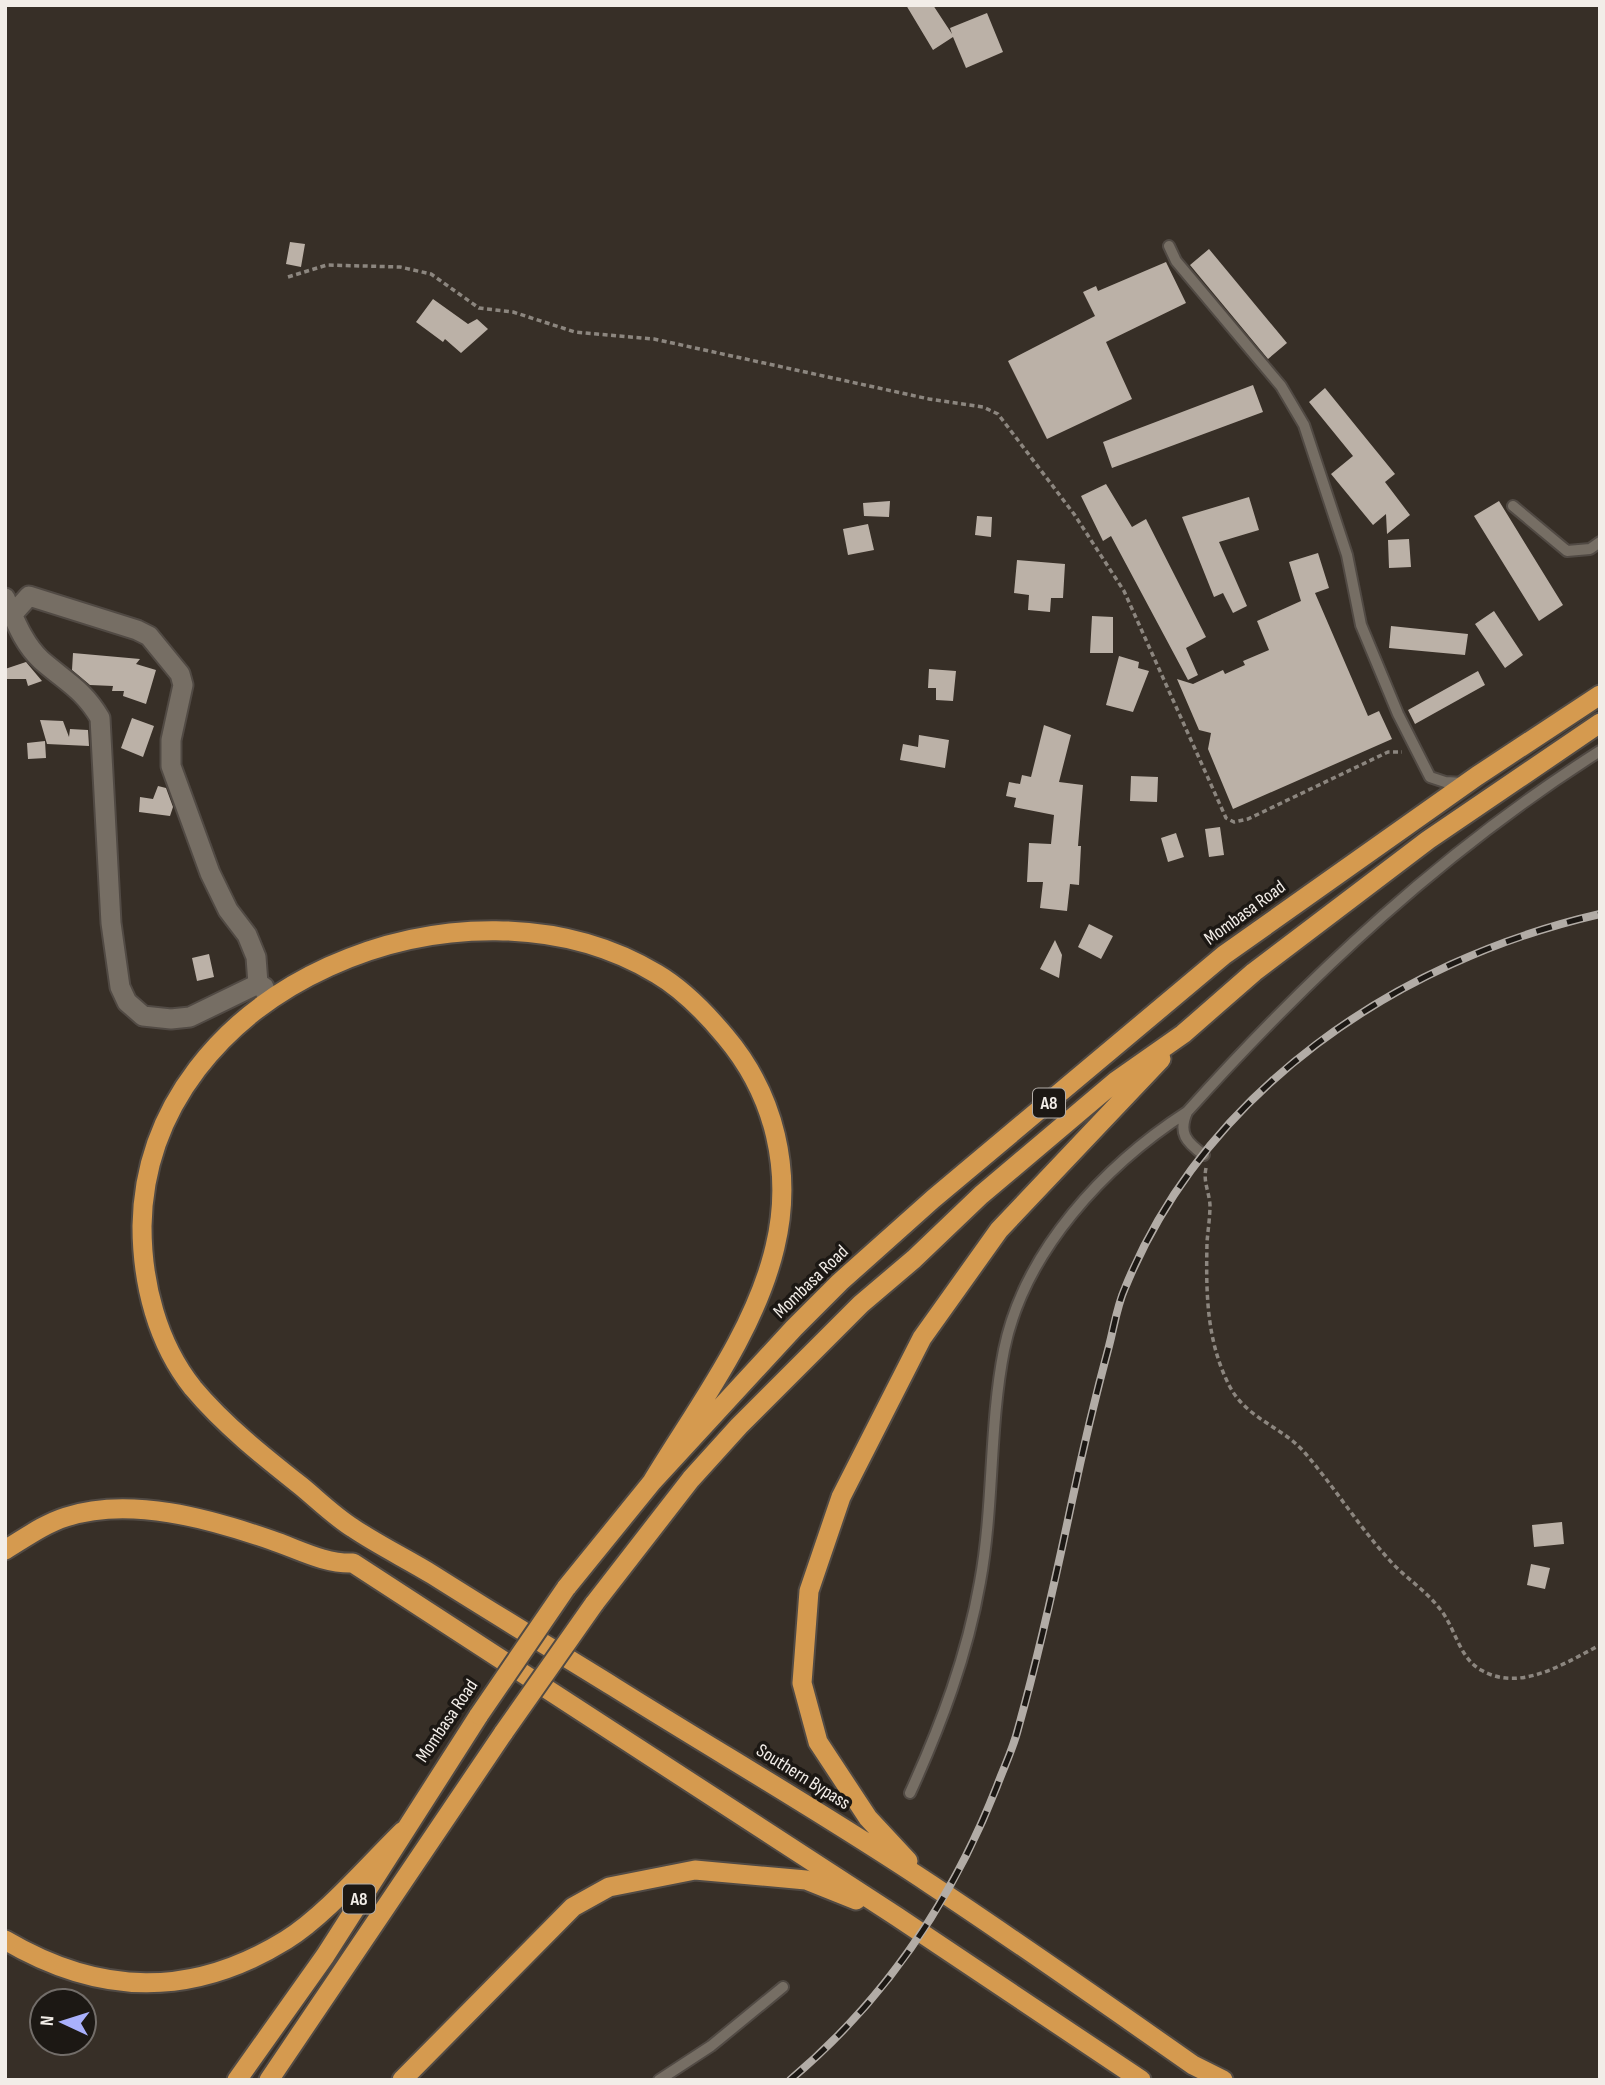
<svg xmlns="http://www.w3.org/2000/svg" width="1605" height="2085" font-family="'Sofia Sans Condensed',sans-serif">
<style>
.building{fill:#bbb1a7}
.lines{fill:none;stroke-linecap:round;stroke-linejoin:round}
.service-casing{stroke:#514a44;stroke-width:14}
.minor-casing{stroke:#514a44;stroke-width:23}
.trunk-casing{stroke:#514a44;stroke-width:23}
.path{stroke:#8c867f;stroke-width:3.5;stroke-dasharray:5 3.5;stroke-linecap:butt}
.service{stroke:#766e64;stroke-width:10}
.minor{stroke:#766e64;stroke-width:19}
.trunk{stroke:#d59a4f;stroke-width:19}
.rail-casing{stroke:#b2aca6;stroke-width:8}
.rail{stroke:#1c1814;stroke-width:5;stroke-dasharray:16;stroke-linecap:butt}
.trunk-bridge-casing{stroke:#514a44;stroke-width:23;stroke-linecap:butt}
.trunk-bridge{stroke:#d59a4f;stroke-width:19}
.labels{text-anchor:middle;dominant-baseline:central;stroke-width:7;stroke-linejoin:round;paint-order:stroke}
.shield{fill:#1c1814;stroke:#b2ada8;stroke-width:2}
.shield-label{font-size:18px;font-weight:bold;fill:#f2ede8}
.street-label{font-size:19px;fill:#f2ede8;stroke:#1c1814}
</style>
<rect width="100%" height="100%" fill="#372f27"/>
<path class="building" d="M906,5H933L952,34L950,28L987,13L1003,52L966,68L953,37L933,50Z
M290,242L305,244L301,267L286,264Z
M1209,249L1287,343L1268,359L1190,265Z
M1166,262L1186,303L1106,342L1132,399L1047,439L1008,361L1095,316L1083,292L1096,286L1098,291Z
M433,299L468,324L477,319L488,329L461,353L445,339L443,342L416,322Z
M1253,385L1263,412L1112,468L1103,442Z
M1325,388L1395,474L1385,482L1410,515L1387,534L1386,514L1373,525L1331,474L1353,456L1309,402Z
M1106,484L1132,527L1146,519L1206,637L1186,648L1198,675L1188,680L1111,536L1103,541L1081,496Z
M1249,497L1259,530L1219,542L1247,606L1233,613L1223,593L1214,597L1182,517Z
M890,501L889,517L864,516L863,503Z
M1499,501L1563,605L1539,621L1474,516Z
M977,516L992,517L991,537L975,535Z
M868,524L874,550L848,555L843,529Z
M1409,539L1411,567L1389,568L1388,540Z
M1318,553L1329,588L1315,593L1368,716L1379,711L1392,739L1233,809L1208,749L1211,733L1199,730L1177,679L1193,684L1223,670L1225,674L1245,665L1243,661L1269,650L1257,621L1301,601L1289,562Z
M1017,560L1065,564L1063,598H1051L1050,612L1028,610L1029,595L1014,593Z
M1494,611L1523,655L1505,668L1475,624Z
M1092,616L1113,617V653H1090Z
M1391,626L1468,634L1465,655L1389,648Z
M73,653L140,659L136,664L156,670L146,704L123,696L124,691H112L113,686L90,685L72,670Z
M1119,656L1139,662L1138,668L1149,671L1133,712L1106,705Z
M26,662L42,681L28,686L26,679H5V669Z
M929,669L956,671L953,701L936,700V688H928Z
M1478,671L1485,685L1415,724L1408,710Z
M132,718L154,726L143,757L121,748Z
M40,720L63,721L69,737L70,729L88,730L89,746L47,744Z
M1044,725L1071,735L1059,782L1083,785L1078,846H1081L1079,885L1070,884L1067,911L1040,908L1043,882H1027L1029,843L1051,844L1054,815L1014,807L1016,798L1006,796L1009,782L1020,784L1022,775L1031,777Z
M919,735L949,740L945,768L900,760L903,744L918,747Z
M45,741L46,758L28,759L27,743Z
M1131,776L1158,777L1157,802L1130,801Z
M158,786L166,788L173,807L170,816L139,812L140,797L153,799Z
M1220,827L1224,855L1209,857L1205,829Z
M1176,833L1184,857L1168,862L1161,838Z
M1089,924L1113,936L1101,959L1078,947Z
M1055,940L1062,955L1059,978L1040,969Z
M209,954L214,977L197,981L192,958Z
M1562,1522L1564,1544L1534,1547L1532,1525Z
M1531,1564L1550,1568L1545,1589L1527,1585Z"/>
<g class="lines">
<defs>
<path id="service" d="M1169,246L1176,261L1281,386L1304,425L1347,555L1361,625L1398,714L1430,777L1445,782L1464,783
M1513,506L1567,551L1590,549L1600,542
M1204,1155C1186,1142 1178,1133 1187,1112C1310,975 1444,850 1600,751
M910,1793C941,1725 967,1656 980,1582C994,1506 989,1426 1004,1350C1024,1251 1105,1165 1187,1112
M659,2080L711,2046L783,1987"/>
<path id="minor" d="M5,598C15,620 23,643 41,660C65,681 83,689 100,718L111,923L120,987L127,1002L143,1016L171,1019L190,1017L258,984L264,987L268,1001
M12,615L29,596L137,630L149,636L180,674L183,685L171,740V766L210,873L228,910L247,935L256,957L258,984"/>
<path id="trunk" d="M652,1482C696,1409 755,1332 775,1247C793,1172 775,1095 725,1036C705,1012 684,990 657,974C465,858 146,986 142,1226C142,1283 157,1343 193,1388C224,1425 263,1456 301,1486C318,1500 334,1516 353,1528C378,1545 407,1559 433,1575C493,1613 554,1650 614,1687C719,1753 827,1815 930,1884C1019,1943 1106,2004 1193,2065L1223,2080
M5,1550C25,1538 44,1524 66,1517C130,1496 210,1519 271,1540C298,1549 324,1564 353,1563L896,1916L1141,2080
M566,1588L652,1482L794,1328L840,1282L933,1199L1224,955L1477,776L1600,695
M594,1604L691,1479L739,1426L861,1304L914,1259L981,1195L1116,1081L1183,1034L1254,972L1428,840L1600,723
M908,1861L868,1818L818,1742L802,1683L809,1591L841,1497L922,1338L999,1230L1161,1059
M5,1940C100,1996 192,1998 286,1940C326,1915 369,1864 403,1831
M237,2080L325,1956L479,1715
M269,2080L504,1732
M402,2080L573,1907L609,1887L695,1870L806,1880L856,1900"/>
</defs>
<use href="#service" class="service-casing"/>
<use href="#minor" class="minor-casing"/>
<use href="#trunk" class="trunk-casing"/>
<path class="path" d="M288,277L327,265L400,267L431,274L479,308L513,312L575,332L654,339L929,399L983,407L998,414L1074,514L1124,591L1226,818L1234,822L1248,819L1388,752H1402
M1206,1168C1203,1182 1209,1191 1210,1205C1210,1217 1208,1230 1207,1242C1206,1292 1206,1341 1230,1387C1247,1419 1283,1427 1305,1453C1336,1489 1361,1530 1394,1565C1409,1580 1427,1592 1440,1609C1455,1627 1459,1658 1481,1670C1520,1693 1565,1663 1600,1645"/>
<use href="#service" class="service"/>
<use href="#minor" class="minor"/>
<use href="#trunk" class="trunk"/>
<defs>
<path id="rail" d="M790,2080C885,2000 952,1901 997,1786C1004,1767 1013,1749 1018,1729C1039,1654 1056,1577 1072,1501C1083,1449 1095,1398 1109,1346C1114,1327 1117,1306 1125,1288C1206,1090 1396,961 1600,914"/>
</defs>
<use href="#rail" class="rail-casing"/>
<use href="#rail" class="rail"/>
<defs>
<path id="trunk-bridge" d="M479,1715L566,1588
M504,1732L594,1604"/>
</defs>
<use href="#trunk-bridge" class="trunk-bridge-casing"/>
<use href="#trunk-bridge" class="trunk-bridge"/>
</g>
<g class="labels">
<g class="shield">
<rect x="1033" y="1088.5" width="32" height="29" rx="5"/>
<rect x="343" y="1884.5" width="32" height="29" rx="5"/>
</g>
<g class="shield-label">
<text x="1049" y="1103">A8</text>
<text x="359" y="1899">A8</text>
</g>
<g class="street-label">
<text transform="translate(1245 913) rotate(-36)">Mombasa Road</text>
<text transform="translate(811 1282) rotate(-44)">Mombasa Road</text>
<text transform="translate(447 1721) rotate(-56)">Mombasa Road</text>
<text transform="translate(803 1777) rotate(32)">Southern Bypass</text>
</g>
</g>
<rect width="1605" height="2085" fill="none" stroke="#f2ede8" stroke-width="14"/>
<g transform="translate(63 2022) rotate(274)"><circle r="33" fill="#1c1814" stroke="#726d69" stroke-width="2"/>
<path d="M0-5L12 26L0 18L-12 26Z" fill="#a9b0fc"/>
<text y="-10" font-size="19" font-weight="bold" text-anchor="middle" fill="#f2ede8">N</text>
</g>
</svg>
